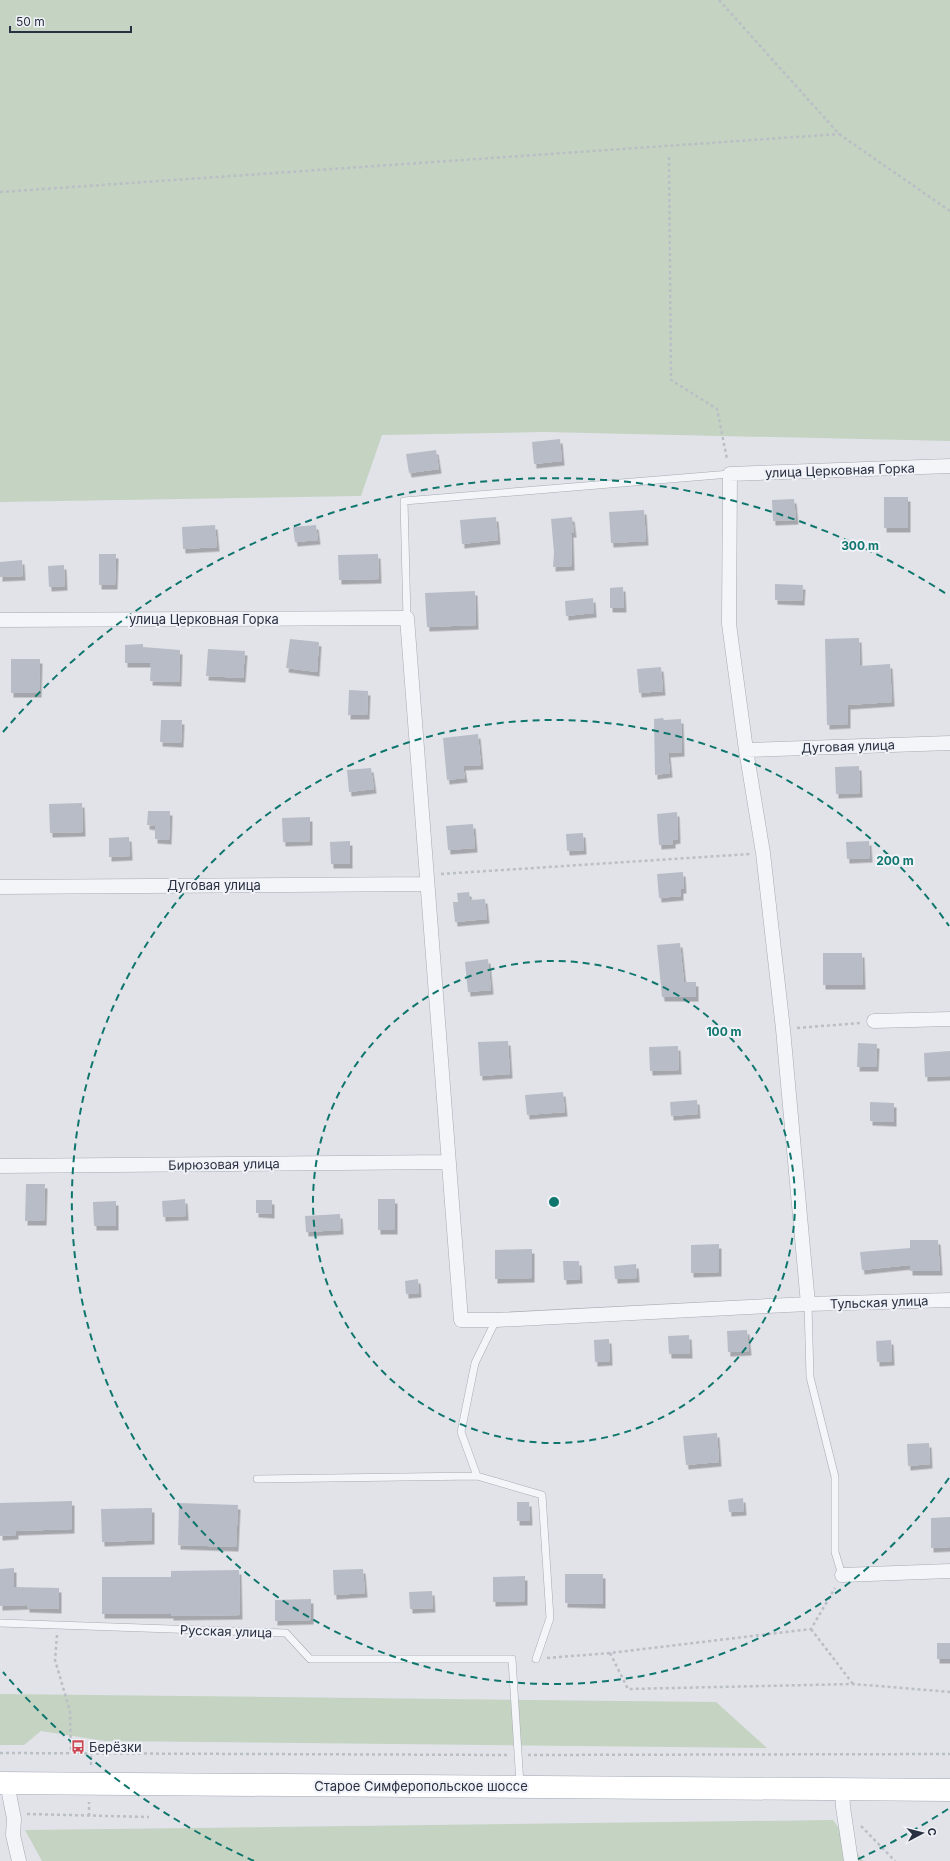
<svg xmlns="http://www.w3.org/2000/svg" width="950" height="1861" font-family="Inter,sans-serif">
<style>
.green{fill:#c5d3c2}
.building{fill:#b8bcc6;filter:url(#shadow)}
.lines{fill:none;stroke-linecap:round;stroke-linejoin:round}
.service-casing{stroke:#a6aab3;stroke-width:8}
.minor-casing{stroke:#a6aab3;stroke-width:15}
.primary-casing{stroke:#a0a7b5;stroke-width:23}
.path{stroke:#babec5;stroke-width:2.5;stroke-dasharray:3 3;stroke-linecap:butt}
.service{stroke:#f3f5f8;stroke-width:7}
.minor{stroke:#f3f5f8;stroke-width:14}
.primary{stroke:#fff;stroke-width:22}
.ring{fill:none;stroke:#0f766e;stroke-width:2;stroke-dasharray:7 5}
.labels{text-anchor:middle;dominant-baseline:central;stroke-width:4;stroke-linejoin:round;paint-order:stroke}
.street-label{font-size:13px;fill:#293041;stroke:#f0f2f7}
.poi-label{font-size:13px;fill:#293041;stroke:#f0f2f7;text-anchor:start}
.centre{fill:#0f766e;stroke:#f0f2f7;stroke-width:2}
.ring-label{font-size:12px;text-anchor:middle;font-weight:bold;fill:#0f766e;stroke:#f0f2f7;stroke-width:4;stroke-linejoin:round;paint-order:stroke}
</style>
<defs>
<filter id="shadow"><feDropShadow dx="2.5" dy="4.5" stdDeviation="0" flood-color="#0004"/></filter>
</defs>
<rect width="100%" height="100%" fill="#e1e3e9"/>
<path class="green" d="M0,0H950V441L544,432L382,435L361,496L0,502Z
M0,1694L716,1702L767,1748L105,1741L41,1731L24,1745H0Z
M833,1820L863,1861H42L25,1830Z"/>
<path class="building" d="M560,439L562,461L534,464L532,442Z
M436,450L439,469L409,473L406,454Z
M884,497H908V528H884Z
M794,499L796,520L773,521L772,500Z
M644,510L646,541L611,543L609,512Z
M496,517L498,540L462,544L460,520Z
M572,517L574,533H571L572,566L553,567L554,552L551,519Z
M215,525L217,547L183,549L182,527Z
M316,525L318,540L295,542L293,527Z
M99,554H116L115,585H99Z
M378,554L379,579L339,580L338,555Z
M22,560L23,576L0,577V562Z
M64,565L65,586L49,587L48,566Z
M775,584L803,585L802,601L775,600Z
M623,587L624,608H610V588Z
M475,591L476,625L427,627L425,593Z
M593,598L594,613L566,616L565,601Z
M859,638L860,666L890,664L892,702L848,705V724L827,725L825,639Z
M290,639L319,642L317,672L286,668Z
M143,644V647L180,650L179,682L150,681L151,663H125V645Z
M208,649L245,651L243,678L206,676Z
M11,659H40L39,693H11Z
M661,667L663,691L639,693L637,669Z
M349,690L368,691L367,715H348Z
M663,718L664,720L681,719L682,752L668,753L670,773L655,775L654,719Z
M161,720H182L181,743L160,742Z
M478,734L481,765L463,766L465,778L447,780L443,738Z
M859,766L860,793L836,794L835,767Z
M371,768L374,789L349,792L347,770Z
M82,803L83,832L50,833L49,804Z
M148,811H170L169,840L155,839V826L147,825Z
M677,812L678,839L673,840V844L659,845L657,814Z
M310,817V841L283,842L282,818Z
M473,824L475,848L448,850L446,826Z
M583,833L584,850L567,851L566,834Z
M129,837L130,856L109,857V838Z
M350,841V864H331L330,842Z
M869,841L870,858L847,859L846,842Z
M683,872L684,889H681V896L659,898L657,874Z
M469,892L470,900L485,899L487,919L455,922L453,902H458L457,893Z
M680,943L684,982H696V997H662L657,945Z
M823,953H862L863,985H823Z
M488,959L491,990L468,992L465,962Z
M508,1041L510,1074L480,1076L478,1042Z
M858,1043L877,1044L876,1067H857Z
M678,1046L679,1070L650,1071L649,1047Z
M950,1051V1076L925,1077L924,1053Z
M563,1092L565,1112L527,1115L525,1095Z
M697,1100L698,1114L671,1116L670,1102Z
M870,1102L894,1103V1122L870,1121Z
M26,1184H45L44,1221H25Z
M185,1199L186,1216L163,1217L162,1201Z
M378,1199H395V1230H378Z
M256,1200H272V1214L256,1213Z
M116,1201V1226H94L93,1202Z
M340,1214L341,1230L306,1232L305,1216Z
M910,1240H938L940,1271H910V1265L862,1270L860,1252L910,1248Z
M719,1244V1272L691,1273V1245Z
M532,1249V1278L495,1279V1250Z
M563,1261H579L580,1279L564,1280Z
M636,1264L637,1278L615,1279L614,1266Z
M418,1279L419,1293L406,1294L405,1281Z
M747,1330L749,1351L728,1352L727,1331Z
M689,1335L690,1354H669L668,1336Z
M609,1339L610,1361L595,1362L594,1340Z
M891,1340L892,1361L877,1362L876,1341Z
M717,1433L719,1462L686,1465L683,1436Z
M929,1443L930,1464L908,1466L907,1444Z
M743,1498L744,1511L729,1512L728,1500Z
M72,1501V1529L16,1531V1535L0,1536V1503Z
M517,1502H529L530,1521H517Z
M179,1503L238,1505L236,1547L178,1545Z
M152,1508V1540L102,1542L101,1509Z
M950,1517V1547L931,1548V1518Z
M14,1568V1587L59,1588V1609L27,1608V1605L0,1606V1569Z
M363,1569L365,1593L334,1595L333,1570Z
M239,1570L240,1615L171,1616V1614H102V1577H171V1571Z
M565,1574H603V1604L565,1603Z
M525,1576V1601L493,1602V1577Z
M432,1591L433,1608L410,1609L409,1592Z
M311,1599V1620L275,1621V1600Z
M937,1643H950V1659H937Z"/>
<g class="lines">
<defs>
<path id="service" d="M407,618L404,501L730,474
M808,1304L810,1377L835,1477V1552L842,1575
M496,1320L475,1363L461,1432L477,1476L542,1495L550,1618L536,1659
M257,1479L477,1476
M0,1623L286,1633L310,1659H512L520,1784"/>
<path id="minor" d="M0,620L407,618L461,1320H496L808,1304L950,1300
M746,750L950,743
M0,887L427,884
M874,1021L950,1019
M0,1166L449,1162
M808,1304L783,1029L763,853L746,750L729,624L730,474L950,466
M842,1575L950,1571
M7,1783L14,1819L13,1835L19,1861
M842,1789L843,1807L851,1861"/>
<path id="primary" d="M0,1783L950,1790"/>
</defs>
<use href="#service" class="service-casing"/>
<use href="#minor" class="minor-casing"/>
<use href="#primary" class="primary-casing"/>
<path class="path" d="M719,0L839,134L950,211
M669,157L671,380L717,409L727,459
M0,192L839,134
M441,874L750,854
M797,1028L860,1023
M811,1629L853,1684
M57,1635L55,1660L70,1711L71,1753
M610,1653L628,1689L853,1684L950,1692
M547,1658L610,1653L811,1629L835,1588
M0,1753L507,1755
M528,1755L950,1754
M91,1765V1753
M27,1814L149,1817
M89,1816V1802
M861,1826L895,1861"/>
<use href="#service" class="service"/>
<use href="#minor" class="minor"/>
<use href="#primary" class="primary"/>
</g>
<g class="ring">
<circle cx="554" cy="1202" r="241"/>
<path d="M949 1478A482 482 0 1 1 949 926"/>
<path d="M948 1809A724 724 0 0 1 854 1861M254 1861A724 724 0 0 1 3 1672M3 732A724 724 0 0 1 948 595"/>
</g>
<defs>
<symbol id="bus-bare" viewBox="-9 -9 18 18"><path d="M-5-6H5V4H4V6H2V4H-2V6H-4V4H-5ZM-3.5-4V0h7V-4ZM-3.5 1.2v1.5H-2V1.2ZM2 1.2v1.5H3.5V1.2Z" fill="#cd4752" stroke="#f0f2f7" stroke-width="2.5" paint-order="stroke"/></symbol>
</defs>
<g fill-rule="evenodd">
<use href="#bus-bare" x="68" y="1737" width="20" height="20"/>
</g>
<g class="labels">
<g class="street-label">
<text transform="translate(840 470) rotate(-2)">улица Церковная Горка</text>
<text x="204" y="619">улица Церковная Горка</text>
<text transform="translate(848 746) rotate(-2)">Дуговая улица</text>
<text x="214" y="885">Дуговая улица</text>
<text transform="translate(224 1164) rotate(-1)">Бирюзовая улица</text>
<text transform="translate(879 1302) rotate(-2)">Тульская улица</text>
<text transform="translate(226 1631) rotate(2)">Русская улица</text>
<text x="421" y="1786">Старое Симферопольское шоссе</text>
</g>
<g class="poi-label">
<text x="89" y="1747">Берёзки</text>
</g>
</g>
<circle cx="554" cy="1202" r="6" class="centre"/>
<g class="ring-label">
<text x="860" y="550">300 m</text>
<text x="895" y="865">200 m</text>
<text x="724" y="1036">100 m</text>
</g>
<g transform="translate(922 1833) rotate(83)" stroke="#f0f2f7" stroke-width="3" paint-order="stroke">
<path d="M0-3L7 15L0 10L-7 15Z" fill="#293041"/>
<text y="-6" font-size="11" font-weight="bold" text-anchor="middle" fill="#293041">С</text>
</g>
<path d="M10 26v6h121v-6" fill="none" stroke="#293041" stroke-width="2"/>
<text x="16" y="26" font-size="12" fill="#293041" stroke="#f0f2f7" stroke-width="3" paint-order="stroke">50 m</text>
</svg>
